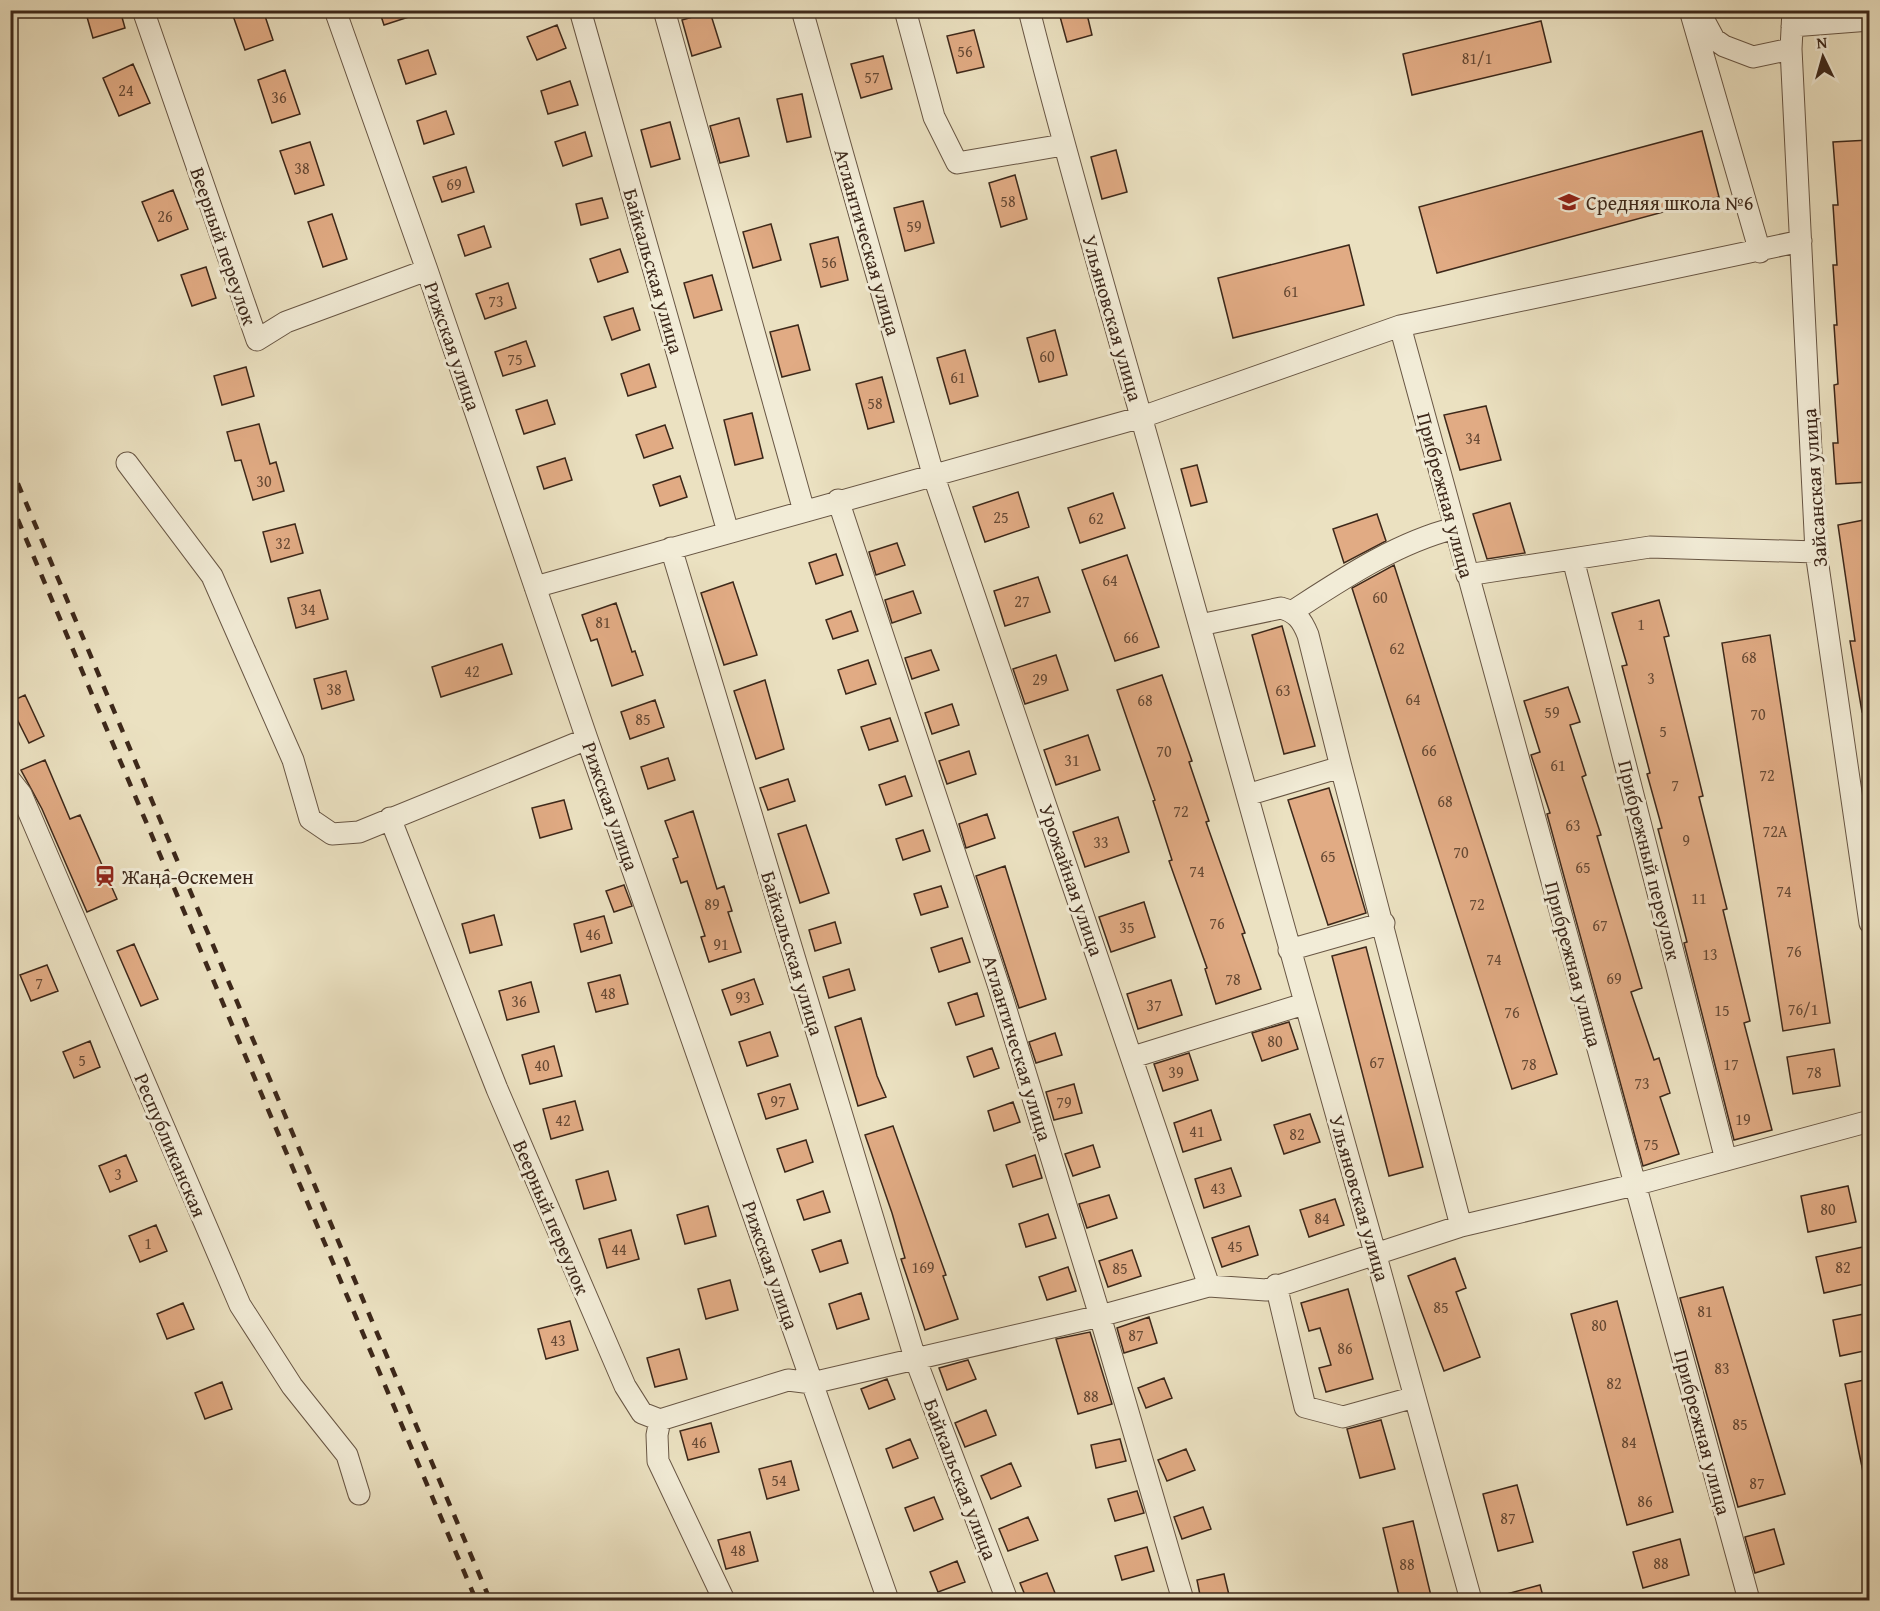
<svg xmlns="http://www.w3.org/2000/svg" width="1880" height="1611" font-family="'Gentium Book Plus',serif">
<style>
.building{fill:#e1ab84;stroke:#3d281a;stroke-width:1.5}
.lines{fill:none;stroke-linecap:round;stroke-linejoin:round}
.minor-casing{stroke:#685644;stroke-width:23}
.minor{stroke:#f2ecd7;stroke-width:21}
.rail{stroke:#3d281a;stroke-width:4.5;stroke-dasharray:10 10;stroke-linecap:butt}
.labels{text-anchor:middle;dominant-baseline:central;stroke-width:6;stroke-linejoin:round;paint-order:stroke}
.number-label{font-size:16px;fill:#664934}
.poi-label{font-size:20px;fill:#3d281a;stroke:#f2ecd7;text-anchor:start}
.street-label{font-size:20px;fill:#3d281a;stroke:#f2ecd7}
</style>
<rect width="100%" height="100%" fill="#ebe1c1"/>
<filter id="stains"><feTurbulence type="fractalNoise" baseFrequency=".00333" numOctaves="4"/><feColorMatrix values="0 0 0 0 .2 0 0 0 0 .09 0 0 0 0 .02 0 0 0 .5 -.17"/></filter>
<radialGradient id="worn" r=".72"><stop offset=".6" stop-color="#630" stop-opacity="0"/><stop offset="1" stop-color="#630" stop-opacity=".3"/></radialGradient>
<path class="building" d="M85,10H120L125,28L93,38Z
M231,10H263L273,40L245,50Z
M379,10H420L421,13L384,25Z
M1067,10H1086L1092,35L1067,42L1059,13Z
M710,12L721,47L692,56L682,20Z
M1541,21L1551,62L1412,95L1403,54Z
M557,25L566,48L537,60L527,37Z
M974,30L984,67L957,73L947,36Z
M428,50L436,74L406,84L398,60Z
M883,56L892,89L861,98L851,64Z
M133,64L150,103L119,116L103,78Z
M285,70L300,114L272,123L258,80Z
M570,81L578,105L548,114L541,91Z
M802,94L811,137L787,142L777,99Z
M446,111L454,134L424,144L417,121Z
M739,118L749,156L720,163L710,126Z
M670,122L680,159L651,167L641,130Z
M1702,131L1719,197L1437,273L1419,207Z
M585,132L592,156L563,166L555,142Z
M1869,140V482L1836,484L1833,443H1838L1834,385L1838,384L1834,325H1837L1833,265H1837L1833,205H1838L1833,142Z
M310,142L324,185L295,194L280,151Z
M1116,150L1127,192L1102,199L1091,157Z
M466,167L474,192L442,202L433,177Z
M1015,175L1027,219L1001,227L989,183Z
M173,190L188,229L158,241L142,202Z
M602,198L608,218L581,225L576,204Z
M923,201L934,243L905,251L894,208Z
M332,214L347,259L323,267L308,222Z
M771,224L781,260L753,268L743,232Z
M484,226L491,247L465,256L458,235Z
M838,237L848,280L821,287L810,244Z
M1349,245L1364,305L1233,338L1218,278Z
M620,249L628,272L598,282L590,259Z
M206,267L216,298L192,306L181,275Z
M712,275L722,310L694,318L684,283Z
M508,283L516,308L485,319L476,294Z
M633,308L640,330L612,340L604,317Z
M798,325L810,370L782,377L770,332Z
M1055,330L1067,375L1039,382L1027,338Z
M526,341L535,366L503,376L495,352Z
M965,350L978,396L950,404L937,358Z
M649,364L656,387L628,396L621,374Z
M246,367L254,396L222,405L214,376Z
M882,377L894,422L868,429L856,384Z
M547,400L555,424L524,434L516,410Z
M1486,406L1501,460L1460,470L1444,415Z
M752,413L763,458L735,465L724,420Z
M259,424L270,464L276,462L284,491L253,500L241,460L235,461L227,432Z
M665,425L673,448L644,458L636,435Z
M565,458L572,480L544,489L537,467Z
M1197,465L1207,502L1191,506L1181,469Z
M680,476L687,497L660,506L653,485Z
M1018,492L1029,527L985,542L973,507Z
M1113,493L1125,528L1080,543L1068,508Z
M1510,503L1525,553L1487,559L1473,514Z
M1377,514L1386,541L1344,563L1333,529Z
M1869,519V712H1862L1850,641H1855L1838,525Z
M295,524L303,553L271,562L263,532Z
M897,543L905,565L876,575L869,552Z
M836,554L843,575L816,584L809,563Z
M1127,555L1159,647L1115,661L1082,570Z
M1394,565L1557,1074L1512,1089L1352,588Z
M1038,577L1050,612L1005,626L994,591Z
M733,582L757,655L724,665L701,593Z
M320,590L328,619L296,628L288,598Z
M913,591L921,613L892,623L885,600Z
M1659,600L1669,636L1664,637L1703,796L1699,797L1727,909L1723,910L1750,1021L1744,1023L1772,1130L1734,1140L1684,943L1687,942L1658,829L1662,828L1647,774L1650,773L1622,666L1627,665L1612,613Z
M616,603L632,652L635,651L643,675L612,686L597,639L591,641L582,615Z
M851,611L858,631L833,639L826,620Z
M1282,626L1315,746L1284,754L1252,635Z
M1770,635L1830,1023L1783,1031L1722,643Z
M502,644L512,674L441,697L432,667Z
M931,650L939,670L912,679L905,658Z
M1056,655L1068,690L1025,704L1013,669Z
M868,660L876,684L846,694L838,670Z
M346,671L354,700L322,709L314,679Z
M1162,675L1192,761L1189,762L1209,821L1206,822L1245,933L1242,934L1261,989L1216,1004L1205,969L1207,968L1169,861L1172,860L1153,801L1155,800L1117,690Z
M765,680L784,749L756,759L734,691Z
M1568,687L1580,722L1570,725L1586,775L1582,777L1601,835L1597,836L1642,988L1631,992L1654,1060L1659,1058L1670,1093L1660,1097L1679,1154L1643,1166L1547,814L1550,813L1531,755L1540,752L1524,701Z
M25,695L44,736L29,743L10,705V702Z
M655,700L664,727L630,739L621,712Z
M952,704L959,725L932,734L925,713Z
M890,718L898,741L869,750L861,727Z
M1088,735L1100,770L1056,785L1044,750Z
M969,751L976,774L947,784L939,761Z
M668,758L675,780L648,789L641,767Z
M45,760L70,819L80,815L117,899L87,912L42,809L21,770Z
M905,776L912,796L886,805L879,785Z
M788,779L795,801L768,810L760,788Z
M1329,788L1366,913L1328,925L1288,800Z
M564,800L572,829L540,838L532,808Z
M693,811L717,889L724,886L732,911L728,912L741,952L709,962L701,937L705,936L687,881L681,883L673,859L678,857L665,821Z
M987,814L995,838L966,848L959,824Z
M1118,817L1129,852L1085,867L1073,832Z
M806,825L829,893L800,903L778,834Z
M923,830L930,851L903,860L896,839Z
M1005,866L1046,999L1019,1008L976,876Z
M624,885L632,906L614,912L606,891Z
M941,886L948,907L921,915L914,894Z
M1144,902L1155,937L1111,952L1099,917Z
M494,915L502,945L470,953L462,924Z
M604,916L612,943L581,952L574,924Z
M835,922L841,943L815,951L809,930Z
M962,938L970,962L939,972L931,948Z
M134,944L158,999L141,1006L117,951Z
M1366,947L1423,1167L1389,1176L1332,956Z
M47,965L58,991L31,1001L20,975Z
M849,969L855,990L829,998L823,977Z
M620,975L628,1004L596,1012L588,983Z
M754,979L763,1004L731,1015L722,990Z
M1171,980L1182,1015L1138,1029L1127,994Z
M531,982L539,1012L507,1020L499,991Z
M977,993L984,1016L956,1025L948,1003Z
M861,1018L877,1076L886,1097L858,1106L835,1027Z
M1289,1022L1298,1049L1262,1061L1252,1033Z
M770,1032L778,1056L747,1066L739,1042Z
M1055,1033L1062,1055L1036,1063L1029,1042Z
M90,1041L100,1067L74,1078L63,1052Z
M554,1046L562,1076L530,1084L522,1055Z
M992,1048L999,1068L974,1077L967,1057Z
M1834,1049L1840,1086L1793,1094L1787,1057Z
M1189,1053L1198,1080L1163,1091L1154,1064Z
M790,1084L798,1109L766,1119L758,1094Z
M1074,1084L1082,1113L1054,1120L1046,1092Z
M575,1101L583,1130L551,1139L543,1109Z
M1013,1102L1020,1122L994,1131L988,1111Z
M1211,1110L1221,1140L1183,1152L1174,1123Z
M1310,1114L1320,1142L1284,1154L1274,1125Z
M893,1126L946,1275L943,1276L958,1319L925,1330L901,1259L905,1258L892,1213L865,1135Z
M806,1140L813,1162L785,1172L777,1149Z
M1093,1145L1100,1167L1073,1176L1065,1154Z
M126,1155L137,1181L110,1192L99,1166Z
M1035,1155L1042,1178L1013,1187L1006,1165Z
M1231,1168L1241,1196L1204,1208L1195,1179Z
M608,1171L616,1200L584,1209L576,1180Z
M1848,1186L1856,1222L1808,1232L1801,1196Z
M823,1191L830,1212L804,1220L797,1200Z
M1109,1195L1117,1218L1087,1228L1079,1204Z
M1335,1199L1344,1225L1309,1237L1300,1210Z
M708,1206L716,1236L685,1244L677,1215Z
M1048,1214L1056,1238L1026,1247L1019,1224Z
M156,1225L167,1251L140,1262L129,1236Z
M1249,1226L1258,1255L1222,1267L1212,1238Z
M631,1230L639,1259L607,1268L599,1239Z
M841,1240L848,1263L820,1272L812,1250Z
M1863,1247L1869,1283L1824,1293L1816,1257Z
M1132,1250L1141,1276L1108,1287L1099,1261Z
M1455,1258L1466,1288L1456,1292L1480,1357L1444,1371L1408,1276Z
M1068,1267L1076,1291L1047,1300L1039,1277Z
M730,1280L738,1310L706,1319L698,1289Z
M1723,1287L1785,1494L1738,1507L1680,1298Z
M1348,1289L1373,1379L1326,1392L1319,1368L1331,1365L1320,1328L1309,1331L1301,1303Z
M861,1293L869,1319L837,1329L829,1304Z
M1617,1301L1673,1512L1627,1525L1571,1314Z
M183,1303L194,1329L167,1339L157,1314Z
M1869,1313V1350L1840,1356L1833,1320Z
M1149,1317L1157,1343L1124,1353L1117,1328Z
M570,1321L578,1350L546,1359L538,1329Z
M1090,1332L1112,1404L1078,1414L1056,1339Z
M679,1349L687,1379L655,1387L647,1358Z
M968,1360L976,1379L947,1390L939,1368Z
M1164,1378L1172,1398L1146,1408L1138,1388Z
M887,1379L895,1399L869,1409L861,1389Z
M1869,1379V1471L1863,1472L1845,1384Z
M222,1382L232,1409L205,1419L195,1393Z
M986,1410L996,1435L965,1447L955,1423Z
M1381,1420L1395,1469L1360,1478L1347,1429Z
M711,1423L719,1452L688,1460L680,1431Z
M910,1439L918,1458L893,1468L886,1449Z
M1120,1439L1126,1461L1096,1468L1091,1445Z
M1186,1449L1195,1470L1167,1481L1158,1460Z
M791,1461L799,1490L767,1499L759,1469Z
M1011,1463L1021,1486L991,1499L981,1476Z
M1517,1485L1533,1542L1498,1551L1483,1494Z
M1137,1491L1144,1513L1115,1521L1108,1499Z
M934,1497L943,1519L914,1531L905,1508Z
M1203,1507L1211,1529L1182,1539L1174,1517Z
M1028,1517L1038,1540L1008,1551L999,1529Z
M1413,1521L1432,1600H1400L1383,1528Z
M1774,1529L1784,1564L1755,1573L1745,1537Z
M750,1532L758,1561L726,1569L718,1540Z
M1680,1539L1689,1575L1643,1588L1633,1552Z
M1147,1547L1154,1571L1122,1580L1115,1556Z
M957,1561L965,1582L938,1592L930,1572Z
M1047,1573L1055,1593L1036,1600H1027L1020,1583Z
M1224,1574L1229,1595L1201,1600L1197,1580Z
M1540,1585L1544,1600H1499V1596Z"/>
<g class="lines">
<defs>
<path id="minor" d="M143,10L257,340L286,322L427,270
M335,10L427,270L587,739L888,1600
M580,10L728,532
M664,10L804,511
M802,10L933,474L1209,1286
M905,10L934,117L957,163L1063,145
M1029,10C1073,185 1125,357 1173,530C1273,887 1373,1243 1471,1600
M1690,10L1760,252
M1793,10L1791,49L1816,552L1870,923
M1699,11L1714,39L1724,46L1753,57L1791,49
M1792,26L1870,20
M1400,326L1749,1600
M127,463L212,576L293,760L310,819L332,834L359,832L587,739
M838,500L999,987L1100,1316L1183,1600
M671,548L915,1358L1007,1600
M1573,559L1726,1160
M1467,575L1650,547L1816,552
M535,587L1142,417L1400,326L1801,241
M1293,611C1344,578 1396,543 1455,528
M1200,625L1281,608C1296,612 1302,620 1308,635L1341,767L1247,795
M1341,767L1461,1226
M10,780L21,794L240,1305L292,1386L347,1455L359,1494
M390,818L497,1089L625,1386L642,1413L660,1420L657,1435L658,1461L724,1600
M1289,950L1384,923
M1133,1057L1304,1004
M1276,1285L1305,1407L1343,1417L1415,1397
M660,1420L788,1380L812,1383L1100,1316L1209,1286L1266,1290L1461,1226L1634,1185L1870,1121"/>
</defs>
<use href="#minor" class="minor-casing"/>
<use href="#minor" class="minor"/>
<path class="rail" d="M10,465L490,1600
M10,501L476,1600"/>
</g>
<defs>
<symbol id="school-bare" viewBox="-9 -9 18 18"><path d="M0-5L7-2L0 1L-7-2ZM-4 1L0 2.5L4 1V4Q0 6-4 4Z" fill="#8f2418" stroke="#f2ecd7" stroke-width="2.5" paint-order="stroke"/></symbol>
<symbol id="station-bare" viewBox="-9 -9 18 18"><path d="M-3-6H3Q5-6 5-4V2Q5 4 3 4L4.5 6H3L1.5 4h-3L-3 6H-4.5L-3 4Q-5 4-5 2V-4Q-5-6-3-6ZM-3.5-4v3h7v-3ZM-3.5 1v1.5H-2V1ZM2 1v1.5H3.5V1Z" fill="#8f2418" stroke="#f2ecd7" stroke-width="2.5" paint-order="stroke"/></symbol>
</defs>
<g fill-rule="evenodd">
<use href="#school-bare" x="1554" y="187" width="30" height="30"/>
<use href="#station-bare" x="90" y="861" width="30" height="30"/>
</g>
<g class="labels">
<g class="number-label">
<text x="965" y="51">56</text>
<text x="1477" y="58">81/1</text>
<text x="872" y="77">57</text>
<text x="126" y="90">24</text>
<text x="279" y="97">36</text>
<text x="302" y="168">38</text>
<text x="454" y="184">69</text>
<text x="1008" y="201">58</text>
<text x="165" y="216">26</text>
<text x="914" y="226">59</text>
<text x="829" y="262">56</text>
<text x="1291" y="291">61</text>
<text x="496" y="301">73</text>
<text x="1047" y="356">60</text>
<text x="515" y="359">75</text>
<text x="958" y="377">61</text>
<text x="875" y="403">58</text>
<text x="1473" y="438">34</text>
<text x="264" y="481">30</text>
<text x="1001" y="517">25</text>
<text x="1096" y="518">62</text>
<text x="283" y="543">32</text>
<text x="1110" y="580">64</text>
<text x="1380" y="597">60</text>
<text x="1022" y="601">27</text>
<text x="308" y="609">34</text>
<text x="603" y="622">81</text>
<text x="1641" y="624">1</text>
<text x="1131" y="637">66</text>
<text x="1397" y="648">62</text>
<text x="1749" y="657">68</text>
<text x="472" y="671">42</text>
<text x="1651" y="678">3</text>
<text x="1040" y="679">29</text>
<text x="334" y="689">38</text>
<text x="1283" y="690">63</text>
<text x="1413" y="699">64</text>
<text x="1145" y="700">68</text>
<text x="1552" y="712">59</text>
<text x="1758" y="714">70</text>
<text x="643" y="719">85</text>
<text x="1663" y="731">5</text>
<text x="1429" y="750">66</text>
<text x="1164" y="751">70</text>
<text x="1072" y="760">31</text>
<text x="1558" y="765">61</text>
<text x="1767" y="775">72</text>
<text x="1675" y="785">7</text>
<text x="1445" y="801">68</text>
<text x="1181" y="811">72</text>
<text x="1573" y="825">63</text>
<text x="1775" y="831">72А</text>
<text x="1686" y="840">9</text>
<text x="1101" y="842">33</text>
<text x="1461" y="852">70</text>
<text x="1328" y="856">65</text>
<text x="1583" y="867">65</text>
<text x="1197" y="871">74</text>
<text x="1784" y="891">74</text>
<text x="1699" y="898">11</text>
<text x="712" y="904">89</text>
<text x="1477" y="904">72</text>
<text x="1217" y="923">76</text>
<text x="1600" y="925">67</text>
<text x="1127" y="927">35</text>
<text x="593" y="934">46</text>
<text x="721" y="944">91</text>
<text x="1794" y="951">76</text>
<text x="1710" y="954">13</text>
<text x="1494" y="959">74</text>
<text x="1614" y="978">69</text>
<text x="1233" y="979">78</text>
<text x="39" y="983">7</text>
<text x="608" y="993">48</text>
<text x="743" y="997">93</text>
<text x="519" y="1001">36</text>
<text x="1154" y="1005">37</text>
<text x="1803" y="1009">76/1</text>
<text x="1722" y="1010">15</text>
<text x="1512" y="1012">76</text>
<text x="1275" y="1041">80</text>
<text x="82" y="1060">5</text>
<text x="1377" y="1062">67</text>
<text x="1529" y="1064">78</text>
<text x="1731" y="1064">17</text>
<text x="542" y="1065">40</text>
<text x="1176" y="1072">39</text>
<text x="1814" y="1072">78</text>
<text x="1642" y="1083">73</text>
<text x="778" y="1101">97</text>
<text x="1064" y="1102">79</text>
<text x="1743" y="1119">19</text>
<text x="563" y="1120">42</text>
<text x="1197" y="1131">41</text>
<text x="1297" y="1134">82</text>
<text x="1651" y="1144">75</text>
<text x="118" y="1174">3</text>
<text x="1218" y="1188">43</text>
<text x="1828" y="1209">80</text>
<text x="1322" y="1218">84</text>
<text x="148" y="1243">1</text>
<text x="1235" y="1246">45</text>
<text x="619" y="1249">44</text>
<text x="923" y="1267">169</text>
<text x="1843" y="1267">82</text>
<text x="1120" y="1268">85</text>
<text x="1441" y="1307">85</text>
<text x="1705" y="1311">81</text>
<text x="1599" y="1325">80</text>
<text x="1136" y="1335">87</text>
<text x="558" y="1340">43</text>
<text x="1345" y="1348">86</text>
<text x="1722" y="1368">83</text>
<text x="1614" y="1383">82</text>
<text x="1091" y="1396">88</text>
<text x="1740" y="1424">85</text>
<text x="699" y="1442">46</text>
<text x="1629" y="1442">84</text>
<text x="779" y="1480">54</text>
<text x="1757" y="1483">87</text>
<text x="1645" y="1501">86</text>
<text x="1508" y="1518">87</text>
<text x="738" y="1550">48</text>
<text x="1661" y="1563">88</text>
<text x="1407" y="1564">88</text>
</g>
<g class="poi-label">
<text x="1586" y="202">Средняя школа №6</text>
<text x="122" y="876">Жаңа-Өскемен</text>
</g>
<g class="street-label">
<text transform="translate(868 242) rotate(74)">Атлантическая улица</text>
<text transform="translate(224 246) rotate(71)">Веерный переулок</text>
<text transform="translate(654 271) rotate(74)">Байкальская улица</text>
<text transform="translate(1113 318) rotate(74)">Ульяновская улица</text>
<text transform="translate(453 346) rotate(71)">Рижская улица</text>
<text transform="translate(1814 488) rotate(-94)">Зайсанская улица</text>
<text transform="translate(1446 495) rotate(75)">Прибрежная улица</text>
<text transform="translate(611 806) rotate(71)">Рижская улица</text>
<text transform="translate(1650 860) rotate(76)">Прибрежный переулок</text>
<text transform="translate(1072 880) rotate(71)">Урожайная улица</text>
<text transform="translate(793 953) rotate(73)">Байкальская улица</text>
<text transform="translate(1574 964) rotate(75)">Прибрежная улица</text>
<text transform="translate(1018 1048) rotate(73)">Атлантическая улица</text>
<text transform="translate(171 1145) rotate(67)">Республиканская</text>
<text transform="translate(1360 1198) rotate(74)">Ульяновская улица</text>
<text transform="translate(552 1217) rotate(67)">Веерный переулок</text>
<text transform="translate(771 1265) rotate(71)">Рижская улица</text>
<text transform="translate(1703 1432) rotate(75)">Прибрежная улица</text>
<text transform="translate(961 1479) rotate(69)">Байкальская улица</text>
</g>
</g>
<rect width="1880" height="1611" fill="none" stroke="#ebe1c1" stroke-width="36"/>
<rect x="12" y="12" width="1856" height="1587" fill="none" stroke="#3d281a" stroke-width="3"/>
<rect x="18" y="18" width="1844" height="1575" fill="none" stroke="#3d281a" stroke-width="1.5"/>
<g transform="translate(1823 57) rotate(355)" stroke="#f2ecd7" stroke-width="4.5" paint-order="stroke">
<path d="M0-4.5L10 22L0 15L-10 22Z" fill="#3d281a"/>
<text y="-9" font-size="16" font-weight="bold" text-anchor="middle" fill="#3d281a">N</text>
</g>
<rect width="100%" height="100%" filter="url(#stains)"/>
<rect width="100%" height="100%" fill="url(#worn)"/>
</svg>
